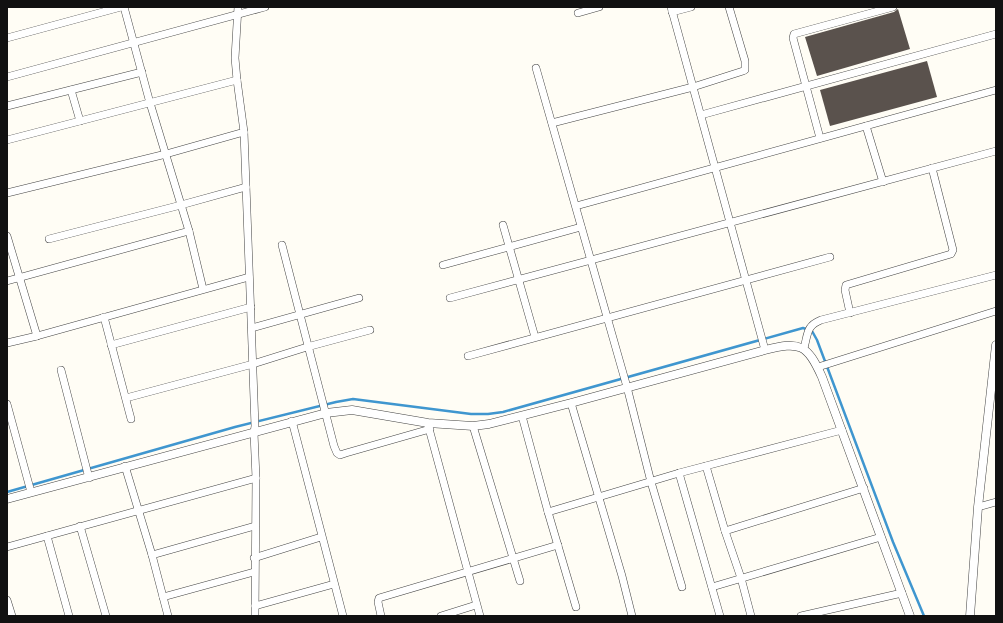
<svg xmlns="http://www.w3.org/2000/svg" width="1003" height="623" font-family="'Libre Baskerville',serif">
	<rect width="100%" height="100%" fill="#fffdf5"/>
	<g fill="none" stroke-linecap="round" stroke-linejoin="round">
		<polyline stroke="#3f96cf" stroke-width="2.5" points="7,492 235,427 336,402 353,399 471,414 488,414 503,412 803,328 812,331 817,340 893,542 924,616"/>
	</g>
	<g fill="#5a524d">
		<polygon points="898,9 910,49 817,76 805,37 894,12"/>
		<polygon points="927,61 937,97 830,126 820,90"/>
	</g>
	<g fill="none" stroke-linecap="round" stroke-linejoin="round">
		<defs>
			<g id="minor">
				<polyline points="124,7 150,103 189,231 203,289"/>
				<polyline points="238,7 235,58 237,80 244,132 255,426 254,433 256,478 255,616"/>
				<polyline points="671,7 765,350"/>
				<polyline points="672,12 691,7"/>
				<polyline points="578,13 599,7"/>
				<polyline points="7,38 121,7"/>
				<polyline points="536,68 627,387 651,482 682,587"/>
				<polyline points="7,77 265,7"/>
				<polyline points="71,90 80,121"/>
				<polyline points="7,106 142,72"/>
				<polyline points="701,115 996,34"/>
				<polyline points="552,123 693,87 743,71 745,70 745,61 729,7"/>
				<polyline points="866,126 883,182"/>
				<polyline points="820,138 793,38 794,34 893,7"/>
				<polyline points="7,140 237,80"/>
				<polyline points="7,193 166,154 244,132"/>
				<polyline points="576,206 996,90"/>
				<polyline points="503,225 535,337"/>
				<polyline points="7,236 37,336"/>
				<polyline points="49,239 181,205 246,187"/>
				<polyline points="282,245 334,446 337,453 340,455 346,453 430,429"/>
				<polyline points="443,265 581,227"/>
				<polyline points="7,281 189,231"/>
				<polyline points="450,298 996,151"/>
				<polyline points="850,313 845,290 846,285 951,254 953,250 952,246 932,168"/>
				<polyline points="104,317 131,419"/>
				<polyline points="252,328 359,298"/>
				<polyline points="7,343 37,336 249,277"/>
				<polyline points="111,345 251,307"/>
				<path d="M804,348C808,334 806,326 821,320L996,275"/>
				<polyline points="468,356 830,257"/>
				<polyline points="818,367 996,311"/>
				<polyline points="61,370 89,478"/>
				<polyline points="126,398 253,364 307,347 370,330"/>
				<polyline points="571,403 622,576 632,616"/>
				<polyline points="7,404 31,492"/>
				<polyline points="522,416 548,512 679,473 842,430"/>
				<polyline points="292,421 343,616"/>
				<polyline points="428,425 480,616"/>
				<polyline points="473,426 520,581"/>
				<polyline points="125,466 152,555 168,616"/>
				<polyline points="706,466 725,531"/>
				<polyline points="679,473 720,616"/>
				<polyline points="978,507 996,502"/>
				<polyline points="548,512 576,607"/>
				<polyline points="80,526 106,616"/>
				<polyline points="47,536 69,616"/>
				<polyline points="7,547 256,478"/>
				<polyline points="152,555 255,526"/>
				<polyline points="254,558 321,537"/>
				<polyline points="712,587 881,537"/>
				<polyline points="163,597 254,572"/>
				<polyline points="7,600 12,616"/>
				<polyline points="255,606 334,584"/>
				<polyline points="381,616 378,602 379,598 558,545"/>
				<polyline points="441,616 476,605"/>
				<polyline points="751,616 741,578 725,531 864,488"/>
				<polyline points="801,616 902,593"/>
			</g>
			<g id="tertiary">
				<path d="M7,499L326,413L352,410L428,423L473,426L489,424L571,403L765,350C800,341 807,344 822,377L910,616"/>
				<polyline points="970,616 978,507 996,345"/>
			</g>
		</defs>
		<use href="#minor" stroke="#444" stroke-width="8"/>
		<use href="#tertiary" stroke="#444" stroke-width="9"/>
		<use href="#minor" stroke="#fff" stroke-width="7"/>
		<use href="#tertiary" stroke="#fff" stroke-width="8"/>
	</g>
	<rect width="1003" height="623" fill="none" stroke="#111111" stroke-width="16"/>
</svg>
